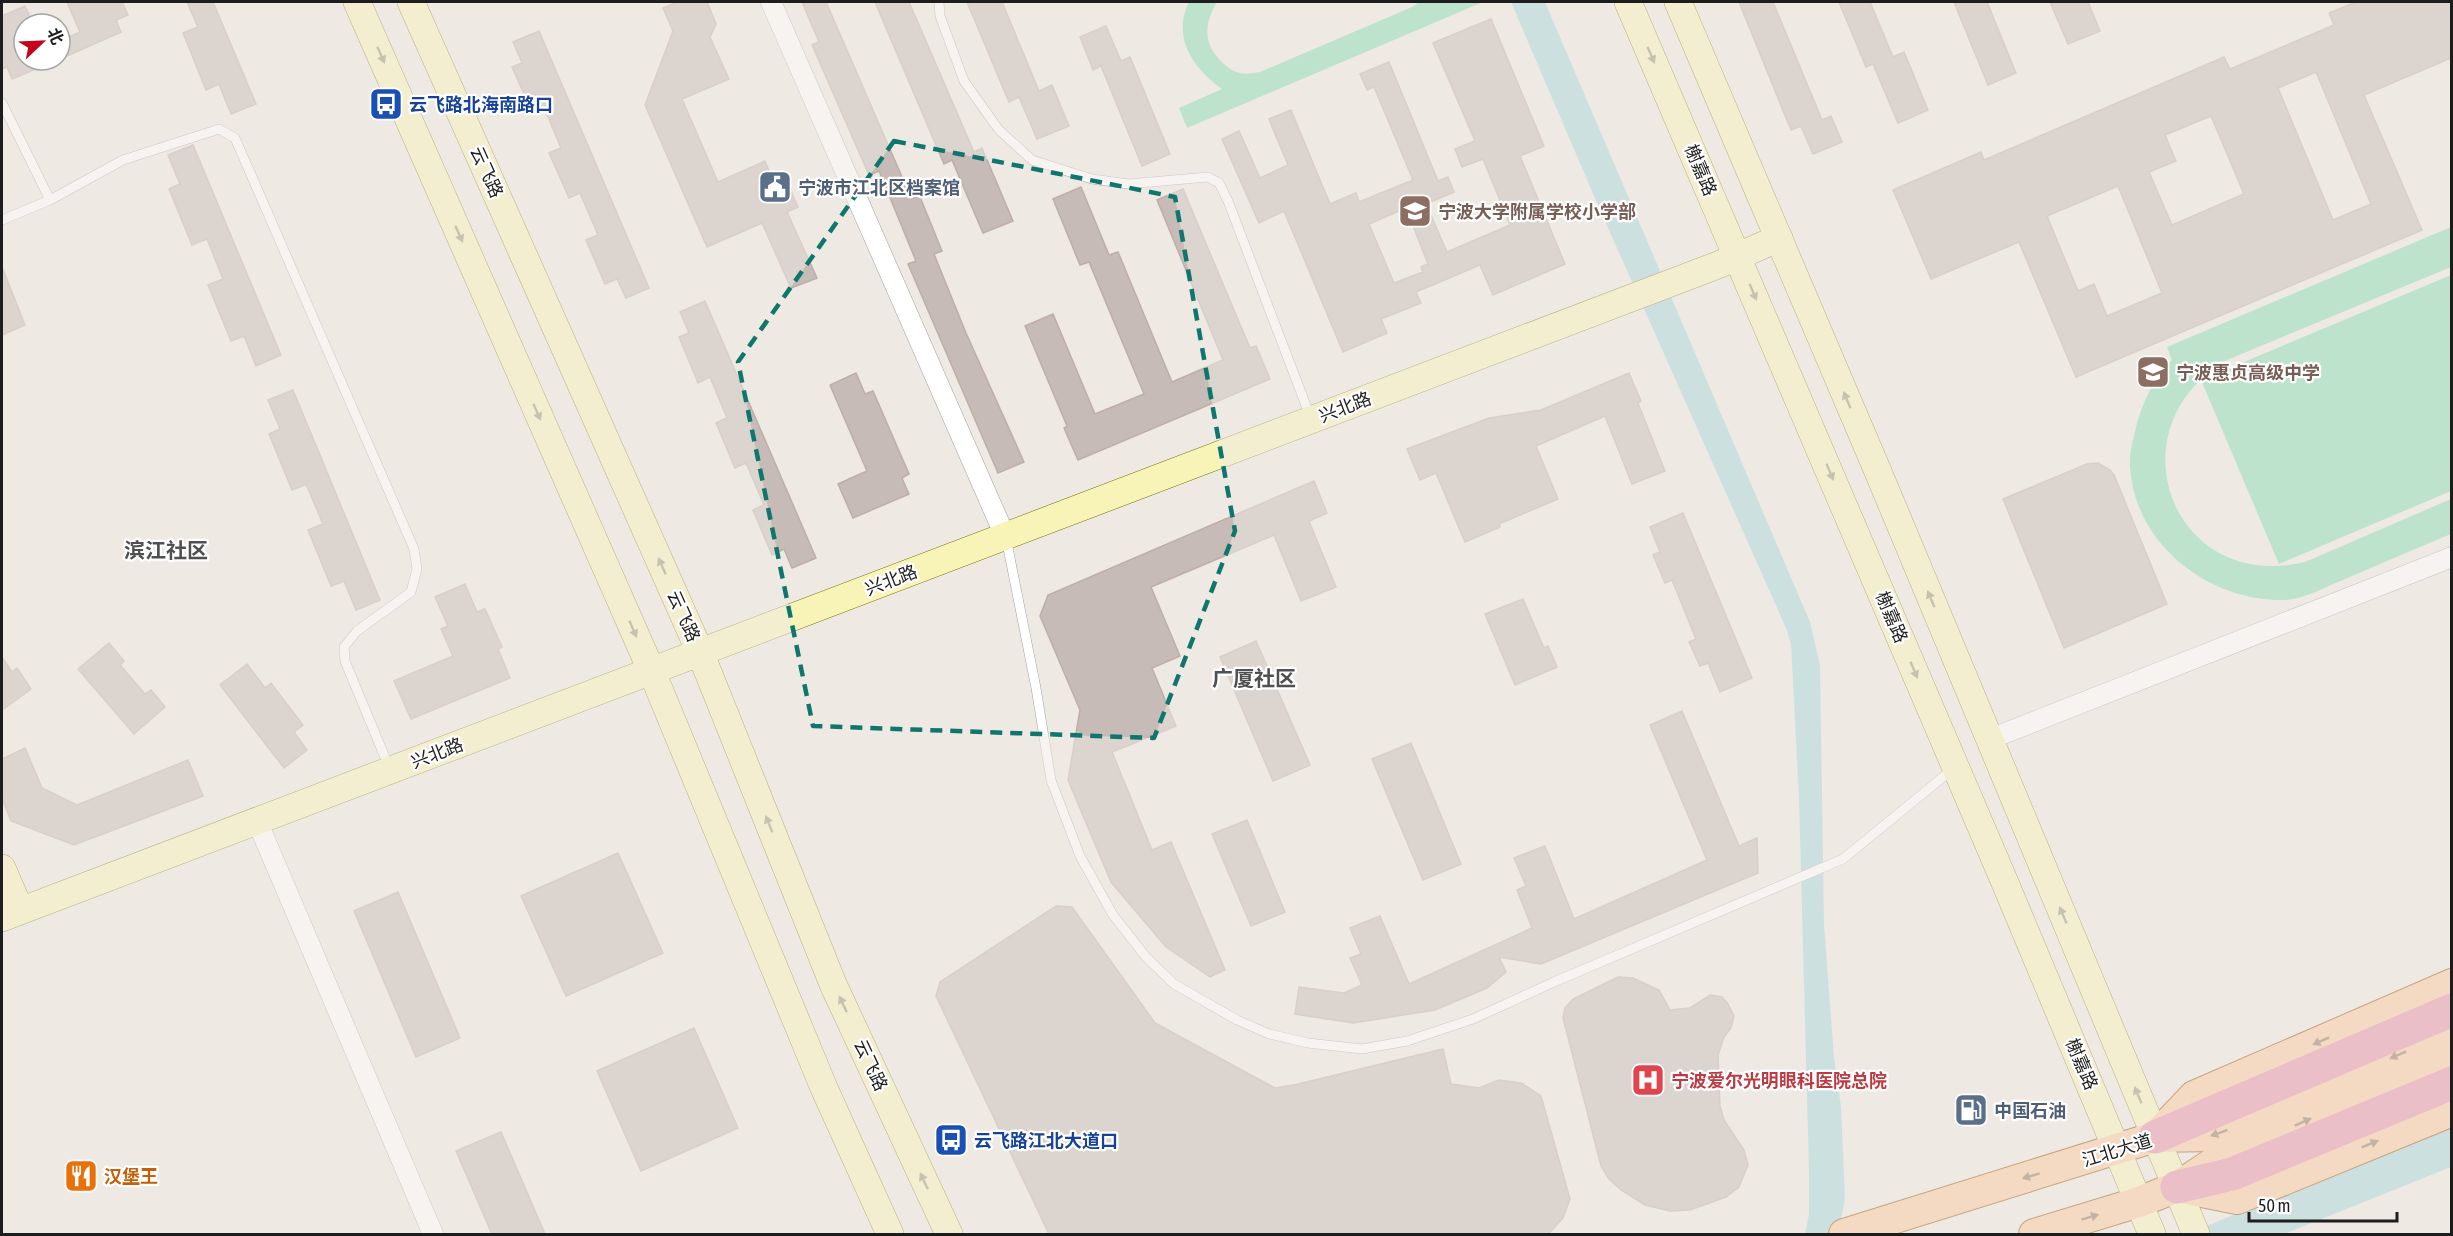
<svg xmlns="http://www.w3.org/2000/svg" width="2453" height="1236" font-family="'Asap Condensed','Noto Sans SC',sans-serif">
	<rect width="100%" height="100%" fill="#eee9e3"/>
	<g fill="#82dcaf">
		<path d="M1189,2H1217C1206,20 1202,40 1218,58C1223,63 1229,70 1237,72C1244,75 1253,73 1260,72L1412,7L1419,2H1483L1187,128L1179,108L1222,89C1194,69 1171,37 1189,2Z"/>
		<path d="M2451,227V267L2227,360C2111,427 2171,594 2305,562L2451,499V534C2415,549 2379,564 2343,580C2324,587 2304,600 2283,600C2209,601 2135,545 2130,467C2129,454 2133,440 2136,427C2143,401 2153,380 2172,360L2167,347Z"/>
		<polygon points="2451,275 2451,491 2279,564 2201,380"/>
	</g>
	<g fill="#a4d5db">
		<polygon points="1511,2 1545,2 1810,622 1820,665 1824,924 1834,1057 1841,1107 1845,1199 1838,1234 1805,1234 1809,1214 1809,1171 1799,797 1791,644 1786,628 1600,210"/>
		<polygon points="2451,1123 2451,1167 2284,1234 2188,1234"/>
	</g>
	<g fill="#c6bbb6" stroke="#bfaea6" stroke-width="1.5" fill-rule="evenodd">
		<polygon points="67,2 122,2 128,15 116,20 121,32 60,59 60,41 80,32"/>
		<polygon points="187,2 213,2 256,104 231,114 219,84 206,90 183,33 198,27"/>
		<polygon points="678,2 707,2 716,24 710,37 729,79 682,99 718,182 765,161 772,178 783,173 798,207 787,212 817,278 791,288 762,223 707,247 645,105 673,31 663,8"/>
		<polygon points="802,2 826,2 906,186 914,182 942,251 934,254 966,333 1024,462 998,473 908,264 916,261 879,171 869,175 812,45 819,42"/>
		<polygon points="875,2 909,2 974,152 982,148 1013,221 983,233 952,160 944,164"/>
		<polygon points="967,2 1002,2 1039,91 1052,85 1069,126 1037,139 1019,97 1009,102"/>
		<polygon points="1739,2 1773,2 1822,120 1831,116 1842,142 1813,154 1801,126 1791,130"/>
		<polygon points="1839,2 1870,2 1893,57 1904,52 1928,110 1898,123 1873,64 1866,67"/>
		<polygon points="1954,2 1987,2 2016,73 1988,85"/>
		<polygon points="2050,2 2088,2 2100,31 2068,44"/>
		<path d="M2356,2H2451V58L2364,95L2422,230L2076,377L2019,242L1931,279L1893,190L1981,152L1984,160L2224,57L2230,69L2334,25L2329,13ZM2316,72L2371,204L2333,220L2278,88ZM2211,116L2244,194L2172,225L2149,172L2176,161L2165,135ZM2118,186L2162,293L2107,316L2094,284L2078,291L2047,216Z"/>
		<polygon points="25,6 33,24 24,24 24,60 57,60 12,79 7,67 2,69 2,16"/>
		<path d="M1491,19L1544,146L1520,156L1565,264L1493,295L1480,265L1416,292L1421,303L1381,319L1387,333L1343,352L1284,211L1259,223L1222,139L1239,131L1260,178L1288,165L1269,119L1291,110L1330,204L1356,193L1359,202L1413,180L1374,87L1367,90L1360,74L1389,62L1438,181L1448,177L1454,192L1426,204L1447,252L1510,225L1483,159L1462,167L1455,149L1475,141L1433,43ZM1406,208L1428,264L1421,267L1423,272L1394,283L1369,224Z"/>
		<polygon points="1106,26 1121,61 1130,57 1170,154 1142,166 1101,66 1093,70 1080,37"/>
		<polygon points="539,31 649,288 626,298 617,279 605,284 586,240 598,235 580,193 569,198 549,153 561,148 544,107 532,112 512,67 522,63 513,42"/>
		<polygon points="193,145 281,355 256,366 244,336 231,341 208,285 223,279 207,239 192,245 169,189 180,184 168,155"/>
		<polygon points="1081,187 1109,255 1118,252 1172,382 1223,360 1157,200 1183,189 1250,348 1256,346 1270,379 1078,460 1064,428 1067,426 1025,326 1053,314 1095,414 1144,394 1089,262 1080,265 1053,199"/>
		<polygon points="2,267 25,325 2,335"/>
		<polygon points="705,301 816,558 792,568 784,549 772,555 753,510 764,505 746,463 735,468 716,423 727,418 710,377 698,383 679,337 689,333 680,312"/>
		<polygon points="856,373 865,394 873,391 909,474 902,478 909,494 853,518 838,484 867,471 830,385"/>
		<polygon points="1629,373 1641,401 1638,403 1665,471 1632,484 1605,416 1536,446 1558,499 1499,524 1500,527 1465,542 1436,473 1420,480 1407,449 1489,418 1541,410"/>
		<polygon points="293,390 380,600 356,610 344,581 331,586 308,530 323,524 306,484 292,490 269,434 280,429 268,400"/>
		<polygon points="2098,463 2110,470 2114,475 2167,604 2064,648 2003,499 2087,464"/>
		<polygon points="1314,481 1327,513 1309,521 1336,587 1301,601 1274,535 1151,587 1180,656 1152,668 1176,726 1112,752 1152,850 1171,842 1225,970 1210,977 1166,947 1111,882 1068,780 1080,710 1040,616 1048,595"/>
		<polygon points="1683,513 1752,678 1720,692 1708,663 1700,666 1689,642 1696,639 1672,580 1665,583 1653,555 1660,552 1650,527"/>
		<polygon points="465,584 477,612 485,609 502,647 498,649 510,678 411,719 394,681 453,656 441,629 448,626 435,597"/>
		<polygon points="1523,599 1544,648 1548,646 1557,667 1515,685 1485,614"/>
		<polygon points="1256,641 1310,765 1273,781 1220,657"/>
		<polygon points="109,643 124,661 120,665 145,694 151,690 165,707 134,734 78,669"/>
		<polygon points="2,657 12,672 17,668 31,689 2,710"/>
		<polygon points="247,664 265,688 271,683 303,725 294,732 307,750 284,768 220,685"/>
		<polygon points="1682,711 1739,846 1757,838 1758,873 1541,964 1499,957 1506,972 1487,988 1435,1010 1353,1023 1295,1014 1299,987 1344,993 1362,985 1350,958 1361,954 1350,928 1380,916 1409,984 1532,928 1517,890 1526,886 1514,858 1545,846 1574,919 1707,860 1650,725"/>
		<polygon points="1411,743 1461,864 1423,880 1372,759"/>
		<polygon points="25,748 42,788 77,805 188,760 203,796 74,845 11,821 2,798 2,759"/>
		<polygon points="1247,820 1285,912 1251,926 1212,834"/>
		<polygon points="618,853 663,953 566,996 521,896"/>
		<polygon points="398,892 460,1038 416,1057 354,911"/>
		<polygon points="1056,906 1072,907 1155,1023 1275,1088 1294,1085 1443,1049 1451,1084 1479,1088 1499,1080 1521,1083 1541,1096 1570,1199 1563,1218 1548,1234 1049,1234 936,996 940,982"/>
		<polygon points="1618,977 1633,978 1659,990 1670,1010 1690,1008 1710,995 1722,997 1728,1004 1734,1016 1731,1028 1724,1037 1718,1055 1720,1106 1724,1120 1744,1150 1748,1165 1739,1187 1726,1197 1690,1210 1670,1211 1645,1205 1621,1190 1609,1179 1601,1166 1563,1018 1565,1008 1573,999"/>
		<polygon points="694,1028 738,1128 641,1171 597,1071"/>
		<polygon points="501,1132 545,1234 492,1234 456,1151"/>
	</g>
	<g fill="none" stroke-linecap="round" stroke-linejoin="round">
		<defs>
			<g id="lane">
				<polyline points="939,2 940,16 964,81 999,130 1032,160 1092,179 1128,184 1208,177 1219,183 1228,201 1310,416"/>
				<polyline points="2,103 50,200"/>
				<polyline points="2,220 50,200 123,160 219,129 235,138 414,549 417,569 411,592 357,631 344,647 345,661 389,767"/>
				<polyline points="1006,538 1036,688 1051,780 1080,856 1113,915 1146,957 1174,984 1237,1020 1269,1034 1308,1043 1362,1049 1407,1041 1473,1019 1554,982 1843,859 1954,768"/>
			</g>
			<g id="street">
				<polyline points="771,2 1005,536"/>
				<polyline points="1990,739 2452,557"/>
				<polyline points="257,821 433,1234"/>
			</g>
			<g id="secondary">
				<polyline points="357,2 652,672 824,1088 890,1234"/>
				<polyline points="411,2 700,652 833,984 949,1234"/>
				<polyline points="1628,2 2003,878 2152,1234"/>
				<polyline points="1678,2 1879,474 2196,1234"/>
				<polyline points="2,868 20,910"/>
				<polyline points="2,918 1718,265 1779,238"/>
			</g>
			<g id="primary">
				<polyline points="2156,1136 2194,1096 2452,984"/>
				<polyline points="2177,1187 2237,1199 2452,1111"/>
				<polyline points="1844,1234 2155,1137 2213,1136 2452,1032"/>
				<polyline points="2034,1234 2139,1202 2177,1187 2219,1159 2452,1057"/>
			</g>
			<g id="highway">
				<polyline points="2155,1137 2452,1010"/>
				<polyline points="2177,1187 2232,1174 2452,1083"/>
			</g>
		</defs>
		<use href="#lane" stroke="#a1a1a1" stroke-width="10"/>
		<use href="#street" stroke="#a1a1a1" stroke-width="21"/>
		<use href="#secondary" stroke="#717107" stroke-width="28"/>
		<use href="#primary" stroke="#935303" stroke-width="32"/>
		<use href="#highway" stroke="#d52776" stroke-width="34"/>
		<use href="#lane" stroke="#fff" stroke-width="9"/>
		<use href="#street" stroke="#fff" stroke-width="20"/>
		<use href="#secondary" stroke="#f8f4b7" stroke-width="27"/>
		<use href="#primary" stroke="#fac79c" stroke-width="30"/>
		<use href="#highway" stroke="#e48ca6" stroke-width="33"/>
	</g>
	<defs><path id="oneway-solid" d="M-6-.8H1V-3.2L6.5 0L1 3.2V.8H-6Z" transform="scale(1.5)"/></defs>
	<g fill="#959372">
		<use href="#oneway-solid" transform="translate(381 55) rotate(66)"/>
		<use href="#oneway-solid" transform="translate(1651 55) rotate(67)"/>
		<use href="#oneway-solid" transform="translate(459 234) rotate(66)"/>
		<use href="#oneway-solid" transform="translate(1753 292) rotate(67)"/>
		<use href="#oneway-solid" transform="translate(1847 400) rotate(-113)"/>
		<use href="#oneway-solid" transform="translate(537 412) rotate(66)"/>
		<use href="#oneway-solid" transform="translate(1830 472) rotate(67)"/>
		<use href="#oneway-solid" transform="translate(662 566) rotate(-114)"/>
		<use href="#oneway-solid" transform="translate(1931 599) rotate(-113)"/>
		<use href="#oneway-solid" transform="translate(633 629) rotate(66)"/>
		<use href="#oneway-solid" transform="translate(1914 670) rotate(67)"/>
		<use href="#oneway-solid" transform="translate(769 824) rotate(-112)"/>
		<use href="#oneway-solid" transform="translate(2063 915) rotate(-113)"/>
		<use href="#oneway-solid" transform="translate(843 1004) rotate(-115)"/>
		<use href="#oneway-solid" transform="translate(2138 1095) rotate(-113)"/>
		<use href="#oneway-solid" transform="translate(924 1181) rotate(-115)"/>
	</g>
	<g fill="#8c725c">
		<use href="#oneway-solid" transform="translate(2321 1041) rotate(156)"/>
		<use href="#oneway-solid" transform="translate(2398 1055) rotate(156)"/>
		<use href="#oneway-solid" transform="translate(2303 1122) rotate(-24)"/>
		<use href="#oneway-solid" transform="translate(2219 1133) rotate(160)"/>
		<use href="#oneway-solid" transform="translate(2370 1144) rotate(-22)"/>
		<use href="#oneway-solid" transform="translate(2031 1176) rotate(163)"/>
		<use href="#oneway-solid" transform="translate(2090 1217) rotate(-17)"/>
	</g>
	<path d="M0 0H2453V1236H0ZM894,141L1175,197L1235,531L1154,738L813,726L738,362Z" fill="#eee9e3" fill-opacity=".55" fill-rule="evenodd"/>
	<path fill="none" stroke="#0f766e" stroke-width="4.5" stroke-dasharray="12 8" stroke-linejoin="round" d="M894,141L1175,197L1235,531L1154,738L813,726L738,362Z"/>
	<defs>
		<symbol id="bus-square" viewBox="-11 -11 22 22"><rect x="-9" y="-9" width="18" height="18" rx="4" fill="#1a4fb4" stroke="#fff"/><path d="M-5-6H5V4H4V6H2V4H-2V6H-4V4H-5ZM-3.5-4V0h7V-4ZM-3.5 1.2v1.5H-2V1.2ZM2 1.2v1.5H3.5V1.2Z" fill="#fff"/></symbol>
		<symbol id="civic-square" viewBox="-11 -11 22 22"><rect x="-9" y="-9" width="18" height="18" rx="4" fill="#5c6f8a" stroke="#fff"/><path d="M-.6-6.5H3V-4.5H.6V-3L4-1V1h2V6H-6V1h2V-1L-.6-3ZM-1.2 2.5V6h2.4V2.5Z" fill="#fff"/></symbol>
		<symbol id="school-square" viewBox="-11 -11 22 22"><rect x="-9" y="-9" width="18" height="18" rx="4" fill="#8d6e63" stroke="#fff"/><path d="M0-5L7-2L0 1L-7-2ZM-4 1L0 2.5L4 1V4Q0 6-4 4Z" fill="#fff"/></symbol>
		<symbol id="hospital-square" viewBox="-11 -11 22 22"><rect x="-9" y="-9" width="18" height="18" rx="4" fill="#e0444e" stroke="#fff"/><path d="M-5-5h3v3.5h4V-5h3V5h-3V1.5h-4V5h-3Z" fill="#fff"/></symbol>
		<symbol id="fuel-square" viewBox="-11 -11 22 22"><rect x="-9" y="-9" width="18" height="18" rx="4" fill="#5c6f8a" stroke="#fff"/><path d="M-5.5-6h7V0h2V4h1.3V-2.5L3-4.5l.8-.8L6-3V5H2.5V1h-1V6h-7ZM-4.2-4.7v3.2H.2V-4.7Z" fill="#fff"/></symbol>
		<symbol id="restaurant-square" viewBox="-11 -11 22 22"><rect x="-9" y="-9" width="18" height="18" rx="4" fill="#e8710a" stroke="#fff"/><path d="M-5-6h1v4h1v-4h1v4h1v-4h1v5L-1.5 .5V6h-2V.5L-5-1ZM5-6V6H3V1.5H1.5Q1.5-4 5-6Z" fill="#fff"/></symbol>
	</defs>
	<g fill-rule="evenodd">
		<use href="#bus-square" x="367" y="85" width="38" height="38"/>
		<use href="#civic-square" x="756" y="168" width="38" height="38"/>
		<use href="#school-square" x="1396" y="192" width="38" height="38"/>
		<use href="#school-square" x="2134" y="353" width="38" height="38"/>
		<use href="#hospital-square" x="1629" y="1061" width="38" height="38"/>
		<use href="#fuel-square" x="1952" y="1091" width="38" height="38"/>
		<use href="#bus-square" x="932" y="1121" width="38" height="38"/>
		<use href="#restaurant-square" x="62" y="1157" width="38" height="38"/>
	</g>
	<g text-anchor="middle" dominant-baseline="central" stroke-width="4.5" stroke-linejoin="round" paint-order="stroke">
		<g font-size="18" font-weight="bold" fill="#164399" stroke="#fff" text-anchor="start">
			<text x="409" y="104">云飞路北海南路口</text>
			<text x="974" y="1140">云飞路江北大道口</text>
		</g>
		<g font-size="18" fill="#1d1d1d" stroke="#fff">
			<text transform="translate(1701 170) rotate(67)">榭嘉路</text>
			<text transform="translate(487 172) rotate(66)">云飞路</text>
			<text transform="translate(1345 407) rotate(-21)">兴北路</text>
			<text transform="translate(891 580) rotate(-21)">兴北路</text>
			<text transform="translate(684 616) rotate(66)">云飞路</text>
			<text transform="translate(1892 617) rotate(67)">榭嘉路</text>
			<text transform="translate(437 753) rotate(-21)">兴北路</text>
			<text transform="translate(2082 1064) rotate(67)">榭嘉路</text>
			<text transform="translate(871 1065) rotate(65)">云飞路</text>
			<text transform="translate(2117 1150) rotate(-17)">江北大道</text>
		</g>
		<g font-size="18" font-weight="bold" fill="#4e5e75" stroke="#fff" text-anchor="start">
			<text x="798" y="187">宁波市江北区档案馆</text>
			<text x="1994" y="1110">中国石油</text>
		</g>
		<g font-size="18" font-weight="bold" fill="#785e54" stroke="#fff" text-anchor="start">
			<text x="1438" y="211">宁波大学附属学校小学部</text>
			<text x="2176" y="372">宁波惠贞高级中学</text>
		</g>
		<g font-size="18" font-weight="bold" fill="#be3a42" stroke="#fff" text-anchor="start">
			<text x="1671" y="1080">宁波爱尔光明眼科医院总院</text>
		</g>
		<g font-size="18" font-weight="bold" fill="#c56008" stroke="#fff" text-anchor="start">
			<text x="104" y="1176">汉堡王</text>
		</g>
		<g font-size="21" font-weight="bold" fill="#505050" stroke="#fff">
			<text x="166" y="550">滨江社区</text>
			<text x="1254" y="678">广厦社区</text>
		</g>
	</g>
	<rect width="2453" height="1236" fill="none" stroke="#1d1d1d" stroke-width="6"/>
	<g transform="translate(42 42) rotate(67)"><circle r="28" fill="#ffffff" stroke="#a5a5a5" stroke-width="1.5"/>
	<path d="M0-4.5L10 22L0 15L-10 22Z" fill="#c60419"/>
	<text y="-9" font-size="16" font-weight="bold" text-anchor="middle" fill="#1d1d1d">北</text>
	</g>
	<path d="M2249 1212v9h148v-9" fill="none" stroke="#1d1d1d" stroke-width="3"/>
	<text x="2258" y="1212" font-size="18" fill="#1d1d1d" stroke="#ffffff" stroke-width="4.5" paint-order="stroke">50 m</text>
</svg>
